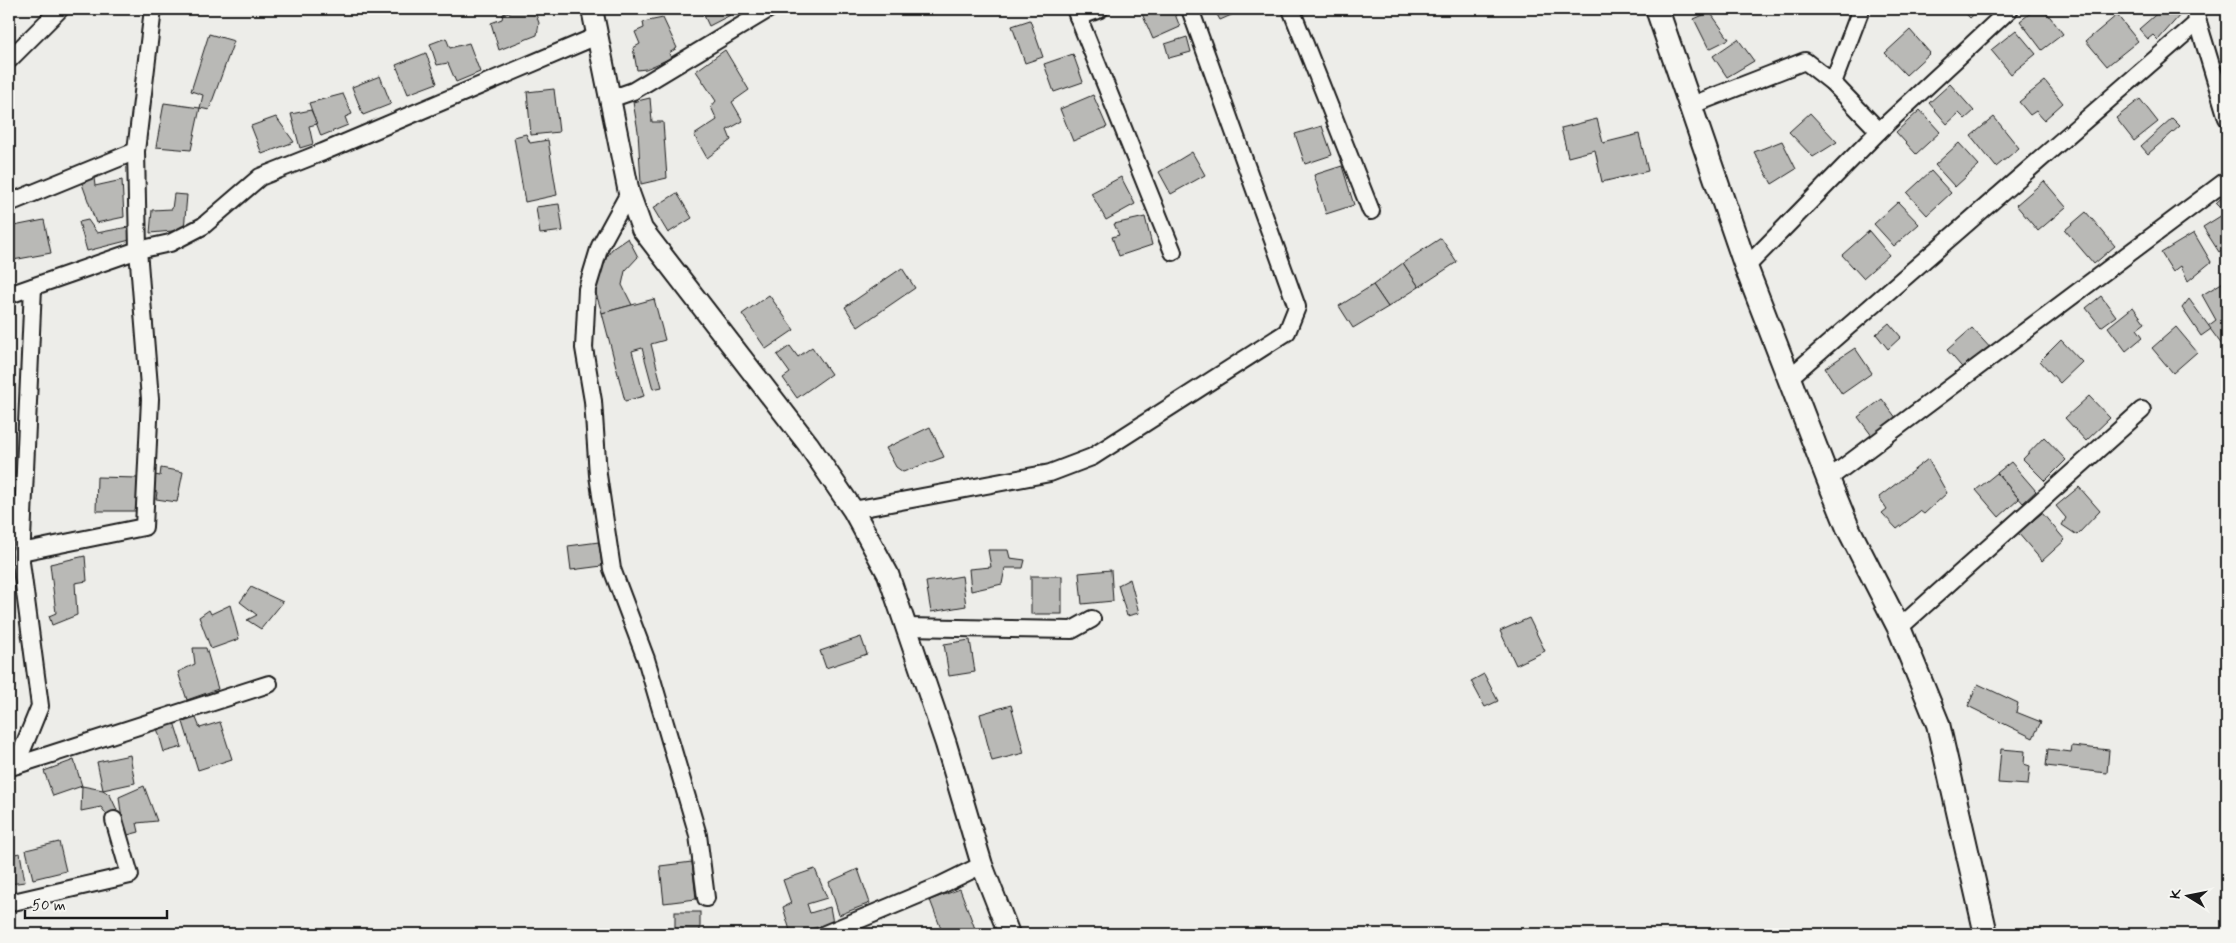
<svg xmlns="http://www.w3.org/2000/svg" width="2236" height="943" font-family="Mynerve,sans-serif">
	<rect width="100%" height="100%" fill="#edede9"/>
	<filter id="ink" filterUnits="userSpaceOnUse"><feTurbulence type="fractalNoise" baseFrequency=".02" numOctaves="2"/><feDisplacementMap in="SourceGraphic" scale="10" xChannelSelector="R" yChannelSelector="G"/><feConvolveMatrix kernelMatrix="1 2 1 2 8 2 1 2 1" color-interpolation-filters="sRGB"/></filter>
	<g filter="url(#ink)">
		<g fill="#b9b9b6" stroke="#1c1c1c">
			<polygon points="518,9 534,9 539,23 537,35 499,50 491,23 502,19 503,14"/>
			<polygon points="701,9 742,9 709,26"/>
			<polygon points="1140,9 1173,9 1180,27 1153,39"/>
			<polygon points="1214,9 1245,9 1220,20"/>
			<polygon points="1961,9 1980,9 1970,18"/>
			<polygon points="2036,9 2044,9 2063,34 2042,50 2020,21"/>
			<polygon points="2162,9 2172,9 2180,15 2158,40 2153,35 2148,39 2139,29"/>
			<polygon points="1710,12 1729,39 1709,49 1694,19"/>
			<polygon points="2117,15 2138,41 2107,66 2086,41"/>
			<polygon points="663,18 677,48 669,53 671,58 646,69 637,70 633,48 640,44 635,32 644,28 643,22"/>
			<polygon points="1030,20 1043,57 1025,63 1012,26"/>
			<polygon points="1910,30 1930,53 1906,75 1885,53"/>
			<polygon points="2016,30 2036,54 2011,74 1991,50"/>
			<polygon points="209,34 234,41 209,110 200,108 203,95 191,91"/>
			<polygon points="1187,37 1191,52 1169,58 1165,44"/>
			<polygon points="446,38 450,48 469,43 480,72 456,82 448,63 437,65 430,44"/>
			<polygon points="1738,39 1754,61 1727,77 1713,56"/>
			<polygon points="725,50 749,90 732,102 743,121 727,130 731,140 707,158 694,135 717,120 711,107 716,101 696,71"/>
			<polygon points="426,53 437,83 408,94 396,65"/>
			<polygon points="1073,54 1083,82 1054,92 1044,64"/>
			<polygon points="380,76 391,104 363,115 352,87"/>
			<polygon points="2045,81 2063,103 2044,120 2036,111 2030,115 2019,102"/>
			<polygon points="1950,84 1974,111 1965,119 1959,113 1947,124 1929,103"/>
			<polygon points="554,89 559,132 531,135 527,92"/>
			<polygon points="343,94 352,114 345,117 348,125 321,136 309,103"/>
			<polygon points="1093,95 1107,127 1073,141 1060,109"/>
			<polygon points="650,98 652,122 663,122 667,178 641,184 638,131 633,102"/>
			<polygon points="2140,99 2158,122 2134,141 2116,118"/>
			<polygon points="164,103 200,108 191,150 156,147"/>
			<polygon points="311,110 317,124 309,126 313,144 300,148 291,114"/>
			<polygon points="1920,110 1940,132 1916,154 1896,132"/>
			<polygon points="1810,113 1837,142 1813,157 1789,132"/>
			<polygon points="276,117 294,142 262,154 251,126"/>
			<polygon points="1994,117 2019,148 1996,167 1971,136"/>
			<polygon points="2172,118 2180,126 2148,154 2141,146"/>
			<polygon points="1597,119 1603,143 1639,134 1648,171 1602,182 1595,150 1568,157 1561,128"/>
			<polygon points="1322,126 1332,155 1305,164 1295,134"/>
			<polygon points="526,134 530,143 548,140 557,195 525,202 514,137"/>
			<polygon points="1782,141 1796,169 1772,184 1754,152"/>
			<polygon points="1959,143 1979,165 1955,187 1935,165"/>
			<polygon points="1192,152 1205,175 1171,194 1159,172"/>
			<polygon points="1342,166 1354,205 1326,214 1314,175"/>
			<polygon points="1931,171 1951,193 1927,215 1907,193"/>
			<polygon points="1121,177 1135,204 1106,220 1091,193"/>
			<polygon points="94,178 95,186 122,180 124,217 96,223 81,181"/>
			<polygon points="2044,181 2066,207 2038,231 2016,205"/>
			<polygon points="677,193 692,218 668,233 653,208"/>
			<polygon points="2227,193 2227,208 2223,210 2216,203"/>
			<polygon points="174,194 187,195 184,230 150,233 152,210 172,209"/>
			<polygon points="1898,202 1919,224 1894,246 1874,224"/>
			<polygon points="559,204 563,231 540,234 536,207"/>
			<polygon points="2086,212 2115,246 2094,264 2065,230"/>
			<polygon points="2227,212 2227,246 2219,252 2203,227"/>
			<polygon points="1145,217 1152,245 1119,256 1112,237 1119,235 1114,224"/>
			<polygon points="44,220 51,253 13,260 9,227"/>
			<polygon points="88,220 97,233 128,227 130,240 87,251 79,222"/>
			<polygon points="1869,231 1889,255 1863,278 1842,255"/>
			<polygon points="2194,233 2211,262 2188,281 2181,266 2173,272 2161,253"/>
			<polygon points="628,238 638,257 625,271 622,285 632,305 602,313 594,287 599,269 612,249"/>
			<polygon points="1441,238 1457,262 1419,287 1403,263"/>
			<polygon points="1403,263 1419,287 1388,307 1373,285"/>
			<polygon points="902,268 915,288 858,327 845,307"/>
			<polygon points="2225,281 2227,284 2227,347 2225,349 2208,326 2216,320 2202,295"/>
			<polygon points="1373,285 1388,307 1353,328 1339,306"/>
			<polygon points="769,295 794,330 766,349 742,314"/>
			<polygon points="2101,296 2116,316 2101,327 2086,308"/>
			<polygon points="654,299 665,340 651,344 662,387 653,389 642,348 632,351 644,396 625,401 602,313"/>
			<polygon points="2189,299 2211,329 2201,336 2182,308"/>
			<polygon points="2133,307 2145,323 2137,329 2143,337 2126,351 2108,327"/>
			<polygon points="1889,323 1901,337 1888,349 1876,334"/>
			<polygon points="2176,327 2197,352 2173,373 2152,348"/>
			<polygon points="1972,328 1993,351 1967,373 1947,350"/>
			<polygon points="2061,340 2082,362 2060,383 2040,361"/>
			<polygon points="790,346 798,357 812,347 831,374 797,398 783,378 790,373 777,355"/>
			<polygon points="1855,348 1872,373 1842,394 1825,368"/>
			<polygon points="2089,396 2110,418 2086,441 2065,418"/>
			<polygon points="1882,399 1905,430 1881,448 1858,417"/>
			<polygon points="930,427 944,457 903,472 896,467 886,448"/>
			<polygon points="2044,437 2066,460 2045,481 2023,459"/>
			<polygon points="1928,459 1947,493 1924,514 1920,511 1897,529 1882,513 1887,509 1879,497"/>
			<polygon points="2011,462 2036,491 2023,503 1997,473"/>
			<polygon points="161,468 183,472 177,502 156,499 157,492 153,491 155,475 160,476"/>
			<polygon points="1997,473 2019,499 1999,517 1976,490"/>
			<polygon points="97,477 138,478 137,511 96,511"/>
			<polygon points="2079,487 2100,511 2077,535 2062,525 2066,518 2056,506"/>
			<polygon points="2042,513 2065,540 2042,561 2018,533"/>
			<polygon points="599,542 602,566 571,570 568,546"/>
			<polygon points="988,550 1008,550 1010,558 1025,560 1023,568 1005,568 1002,584 971,591 969,569 991,567"/>
			<polygon points="85,556 87,581 75,583 77,615 52,625 49,616 56,613 50,564"/>
			<polygon points="1111,570 1113,601 1082,604 1079,573"/>
			<polygon points="962,576 966,606 931,612 926,582"/>
			<rect x="1031" y="576" width="31" height="38"/>
			<polygon points="1130,579 1139,613 1127,616 1118,585"/>
			<polygon points="251,587 283,602 261,629 247,620 257,615 240,602"/>
			<polygon points="230,605 239,639 211,649 199,617 209,610 211,614"/>
			<polygon points="1529,618 1545,651 1516,665 1500,631"/>
			<polygon points="861,637 867,654 826,668 820,651"/>
			<polygon points="970,640 975,672 949,676 944,644"/>
			<polygon points="193,648 206,648 218,689 187,700 178,672 195,664"/>
			<polygon points="1484,674 1498,701 1485,707 1471,681"/>
			<polygon points="1978,684 2018,703 2016,712 2041,722 2033,738 1968,706"/>
			<polygon points="1011,705 1024,753 992,761 980,714"/>
			<polygon points="196,718 200,728 220,722 232,759 198,770 183,722"/>
			<polygon points="174,722 182,747 164,752 157,728"/>
			<polygon points="2072,746 2109,750 2107,773 2046,766 2048,749 2071,752"/>
			<polygon points="2001,749 2025,751 2024,764 2030,766 2028,785 1998,783"/>
			<polygon points="130,755 135,783 103,790 97,762"/>
			<polygon points="74,760 82,786 53,796 44,771"/>
			<polygon points="82,786 103,790 110,795 117,810 107,815 101,807 81,811"/>
			<polygon points="144,786 157,821 137,823 139,832 124,836 119,797"/>
			<polygon points="9,805 16,831 9,833"/>
			<polygon points="59,842 66,871 33,879 26,850"/>
			<polygon points="20,853 25,882 9,884 9,855"/>
			<polygon points="692,862 696,899 664,903 660,866"/>
			<polygon points="815,869 827,898 807,904 810,913 830,907 833,923 791,934 783,907 791,903 783,880"/>
			<polygon points="858,869 870,903 839,915 829,882"/>
			<polygon points="960,889 977,934 943,934 930,900"/>
			<rect x="675" y="912" width="25" height="22"/>
			<polygon points="930,928 932,934 917,934"/>
		</g>
		<g fill="none" stroke-linecap="round" stroke-linejoin="round">
			<defs>
				<g id="minor">
					<polyline points="1075,9 1173,252"/>
					<polyline points="1291,9 1371,211"/>
					<polyline points="1861,9 1833,83 1879,131"/>
					<polyline points="2194,9 2227,118"/>
					<polyline points="1078,17 1100,9"/>
					<polyline points="9,60 60,9"/>
					<polyline points="610,99 633,91 769,9"/>
					<polyline points="1692,105 1805,61 1833,83"/>
					<polyline points="629,193 600,246 587,289 584,348 593,401 598,475 612,569 646,659 698,835 706,898"/>
					<polyline points="9,203 136,151"/>
					<polyline points="1746,267 1879,131 2010,9"/>
					<polyline points="9,295 138,250 170,243 203,226 260,177 323,152 597,36"/>
					<polyline points="1789,378 2198,22"/>
					<polyline points="1828,479 2227,180"/>
					<polyline points="853,510 1050,473 1092,457 1287,332 1297,307 1190,9"/>
					<polyline points="21,552 144,527 150,399 138,250 136,151 153,9"/>
					<polyline points="906,627 1072,630 1092,619"/>
					<polyline points="1899,628 2142,410"/>
					<polyline points="16,765 40,706 21,562 33,287"/>
					<polyline points="11,767 269,684"/>
					<polyline points="9,903 130,875 114,820"/>
					<polyline points="825,934 937,887 982,865"/>
				</g>
				<polyline id="tertiary" points="592,9 629,193 642,229 808,444 853,510 888,574 946,744 982,865 1009,934"/>
				<polyline id="secondary" points="1657,9 1746,267 1828,479 1848,528 1899,628 1938,724 1986,934"/>
			</defs>
			<use href="#minor" stroke="#1c1c1c" stroke-width="20"/>
			<use href="#tertiary" stroke="#1c1c1c" stroke-width="24"/>
			<use href="#secondary" stroke="#1c1c1c" stroke-width="26"/>
			<use href="#minor" stroke="#f6f6f2" stroke-width="16"/>
			<use href="#tertiary" stroke="#f6f6f2" stroke-width="20"/>
			<use href="#secondary" stroke="#f6f6f2" stroke-width="22"/>
		</g>
	</g>
	<rect width="2236" height="943" fill="none" stroke="#f6f6f2" stroke-width="30"/>
	<rect x="15" y="15" width="2206" height="913" fill="none" stroke="#1c1c1c" stroke-width="2" filter="url(#ink)"/>
	<g transform="translate(2188 896) rotate(280)" stroke="#f6f6f2" stroke-width="4" paint-order="stroke">
	<path d="M0-4L9 19L0 12L-9 19Z" fill="#1c1c1c"/>
	<text y="-8" font-size="14" font-weight="bold" text-anchor="middle" fill="#1c1c1c">K</text>
	</g>
	<path d="M25 910v8h142v-8" fill="none" stroke="#1c1c1c" stroke-width="2.5"/>
	<text x="32" y="910" font-size="15" fill="#1c1c1c" stroke="#f6f6f2" stroke-width="4" paint-order="stroke">50 m</text>
</svg>
